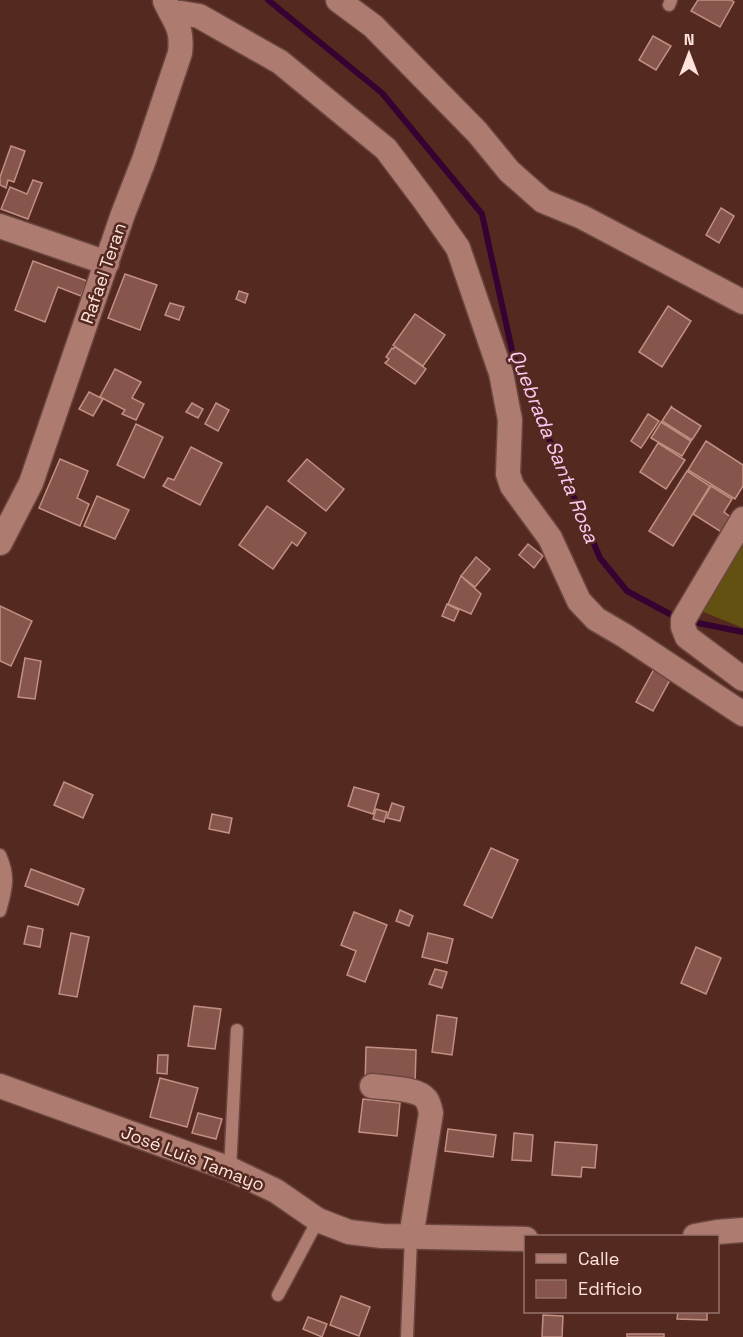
<svg xmlns="http://www.w3.org/2000/svg" width="743" height="1337" font-family="'Space Grotesk',sans-serif">
	<rect width="100%" height="100%" fill="#532920"/>
	<polygon fill="#635112" points="743,539 743,628 701,611"/>
	<g fill="none" stroke-linecap="round" stroke-linejoin="round">
		<g stroke="#360231" stroke-width="6">
			<polyline points="268,0 382,93 482,214 513,355 600,558 627,591 679,619"/>
			<polyline points="688,621 743,632"/>
		</g>
	</g>
	<g fill="#86564c" stroke="#c28f83" stroke-width="1.5">
		<polygon points="698,0 731,0 734,2 720,27 691,11"/>
		<polygon points="653,36 671,46 656,70 639,60"/>
		<polygon points="11,146 25,151 14,182 8,180 6,188 0,185 0,177"/>
		<polygon points="33,180 42,183 28,219 1,209 10,187 27,194"/>
		<polygon points="721,208 734,216 719,243 706,235"/>
		<polygon points="33,261 87,281 81,296 58,287 45,322 15,310"/>
		<polygon points="125,274 157,285 140,330 108,318"/>
		<polygon points="239,291 248,294 245,303 236,299"/>
		<polygon points="170,303 184,307 179,320 165,315"/>
		<polygon points="668,306 691,321 662,367 639,352"/>
		<polygon points="415,314 445,335 423,366 393,345"/>
		<polygon points="395,347 426,369 415,384 385,363 389,359 386,357 392,348 393,349"/>
		<polygon points="115,369 141,382 132,398 144,404 136,420 122,414 125,410 100,397"/>
		<polygon points="89,392 103,399 93,416 79,409"/>
		<polygon points="192,403 203,409 198,418 186,412"/>
		<polygon points="216,403 229,410 218,431 205,424"/>
		<polygon points="672,406 671,407 701,426 692,440 662,421"/>
		<polygon points="648,414 659,421 641,448 631,441"/>
		<polygon points="661,422 691,441 682,456 651,438"/>
		<polygon points="136,424 163,437 144,478 117,465"/>
		<polygon points="706,441 743,465 743,486 735,499 688,470"/>
		<polygon points="658,443 685,460 666,489 640,472"/>
		<polygon points="191,447 222,463 200,505 163,486 168,478 174,480"/>
		<polygon points="60,459 88,471 77,498 89,504 80,526 39,508"/>
		<polygon points="307,459 344,489 326,511 288,481"/>
		<polygon points="687,471 710,486 673,546 649,531"/>
		<polygon points="711,486 732,499 724,512 732,518 723,533 693,514"/>
		<polygon points="97,496 129,510 115,539 84,526"/>
		<polygon points="267,506 306,533 297,546 292,542 273,569 239,545"/>
		<polygon points="528,544 543,556 534,568 519,555"/>
		<polygon points="476,557 490,569 475,587 461,576"/>
		<polygon points="461,576 481,594 471,614 448,604"/>
		<polygon points="447,604 459,610 454,621 442,616"/>
		<polygon points="0,606 32,621 11,666 0,661"/>
		<polygon points="25,658 41,661 35,699 18,697"/>
		<polygon points="654,669 671,678 653,711 636,702"/>
		<polygon points="64,782 93,795 83,818 54,805"/>
		<polygon points="354,787 379,794 373,814 348,806"/>
		<polygon points="392,803 404,807 400,821 387,818"/>
		<polygon points="376,809 387,812 384,822 373,819"/>
		<polygon points="212,814 232,818 229,833 209,829"/>
		<polygon points="491,848 518,860 492,918 464,905"/>
		<polygon points="31,869 84,889 78,905 25,886"/>
		<polygon points="400,910 413,916 409,926 396,921"/>
		<polygon points="354,912 387,925 365,982 347,975 356,951 341,945"/>
		<polygon points="28,926 43,929 40,947 24,944"/>
		<polygon points="71,933 89,937 77,997 59,994"/>
		<polygon points="428,933 453,939 447,963 422,957"/>
		<polygon points="696,947 721,958 706,994 681,983"/>
		<polygon points="435,969 447,972 442,988 429,984"/>
		<polygon points="194,1006 221,1009 215,1049 188,1046"/>
		<polygon points="437,1015 457,1018 452,1055 432,1052"/>
		<polygon points="366,1047 416,1050 415,1087 365,1085"/>
		<polygon points="158,1055 168,1055 167,1074 157,1073"/>
		<polygon points="160,1078 198,1088 187,1127 150,1117"/>
		<polygon points="363,1099 400,1103 397,1136 359,1132"/>
		<polygon points="198,1113 222,1119 216,1139 192,1133"/>
		<polygon points="448,1129 496,1135 493,1157 445,1151"/>
		<polygon points="514,1133 533,1135 531,1161 512,1160"/>
		<polygon points="555,1142 597,1145 595,1168 582,1167 581,1177 552,1175"/>
		<polygon points="341,1296 370,1307 359,1336 330,1325"/>
		<polygon points="678,1312 707,1312 707,1320 677,1319"/>
		<polygon points="543,1315 563,1316 562,1337 542,1337"/>
		<polygon points="308,1317 327,1324 322,1337 303,1329"/>
		<rect x="627" y="1334" width="37" height="3"/>
	</g>
	<g fill="none" stroke-linecap="round" stroke-linejoin="round">
		<defs>
			<g id="service">
				<polyline points="669,5 671,0"/>
				<path d="M0,855C10,877 6,889 0,911"/>
				<polyline points="230,1169 237,1030"/>
				<polyline points="278,1295 318,1220"/>
				<polyline points="407,1337 411,1237"/>
			</g>
			<g id="minor">
				<polyline points="338,0 373,26 477,132 509,171 543,201 582,217 743,302"/>
				<polyline points="172,13 181,13 199,16 280,62 386,149 425,201 458,248 501,373 510,420 508,474 512,486 550,538 579,601 596,619 625,636 743,714"/>
				<polyline points="0,226 107,263"/>
				<polyline points="743,519 683,620 683,627 687,637 743,679"/>
				<path d="M0,543L31,483L123,214L144,160L180,53C183,27 175,23 165,1"/>
				<polyline points="0,1086 230,1169 276,1191 318,1220 349,1232 382,1236 526,1239"/>
				<path d="M372,1086C386,1088 417,1088 426,1099C429,1103 430,1108 431,1113L411,1237"/>
				<polyline points="695,1236 717,1232 743,1230"/>
			</g>
		</defs>
		<use href="#service" stroke="#6b463f" stroke-width="15"/>
		<use href="#minor" stroke="#6b463f" stroke-width="27"/>
		<use href="#service" stroke="#ad7b70" stroke-width="12"/>
		<use href="#minor" stroke="#ad7b70" stroke-width="24"/>
	</g>
	<g text-anchor="middle" dominant-baseline="central" stroke-width="5" stroke-linejoin="round" paint-order="stroke">
		<g font-size="18" fill="#fee2db" stroke="#532920">
			<text transform="translate(103 273) rotate(-71)">Rafael Teran</text>
			<text transform="translate(193 1158) rotate(21)">José Luis Tamayo</text>
		</g>
		<g font-size="20" font-style="italic" fill="#fbc8f2" stroke="#532920">
			<text transform="translate(554 446) rotate(68)">Quebrada Santa Rosa</text>
		</g>
	</g>
	<rect x="524" y="1235" width="195" height="78" fill="#532920" stroke="#97736b" stroke-width="1.5"/>
	<rect x="536" y="1254" width="30" height="9" fill="#ad7b70" stroke="#97736b" stroke-width="1.5"/>
	<text x="578" y="1265" font-size="18" fill="#fee2db">Calle</text>
	<rect x="536" y="1280" width="30" height="18" fill="#86564c" stroke="#97736b" stroke-width="1.5"/>
	<text x="578" y="1295" font-size="18" fill="#fee2db">Edificio</text>
	<g transform="translate(689 54)" stroke="#532920" stroke-width="4.5" paint-order="stroke">
	<path d="M0-4.5L10 22L0 15L-10 22Z" fill="#fee2db"/>
	<text y="-9" font-size="16" font-weight="bold" text-anchor="middle" fill="#fee2db">N</text>
	</g>
</svg>
